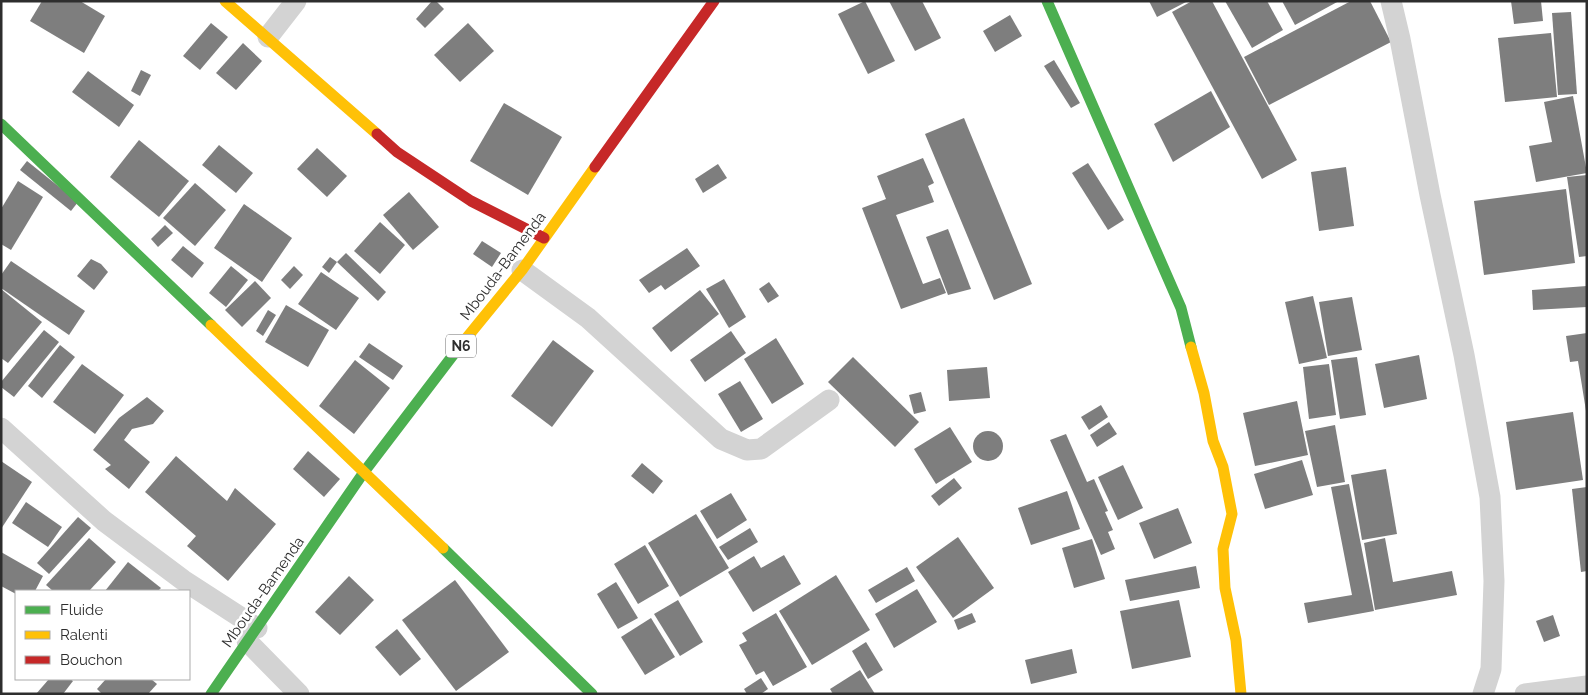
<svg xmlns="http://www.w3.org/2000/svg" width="1588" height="695" font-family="Raleway,sans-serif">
	<rect width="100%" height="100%" fill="#fff"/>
	<g fill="#7e7e7e">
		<polygon points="42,1 80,1 105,16 84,53 30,21"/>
		<polygon points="432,1 436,1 444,9 425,28 416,19"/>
		<polygon points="865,1 895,61 868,74 838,14"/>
		<polygon points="889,1 922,1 941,38 915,51"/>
		<polygon points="1149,1 1188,1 1157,17"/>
		<polygon points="1192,1 1212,1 1297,160 1262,179 1172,12"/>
		<polygon points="1225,1 1267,1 1283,30 1252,48"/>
		<polygon points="1282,1 1339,1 1295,25"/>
		<polygon points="1351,1 1370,1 1391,42 1269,105 1244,57"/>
		<polygon points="1511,1 1541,1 1543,21 1514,24"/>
		<polygon points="1571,12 1577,94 1558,95 1552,13"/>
		<polygon points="1010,15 1022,36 995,52 983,31"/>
		<polygon points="211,23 228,37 200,70 183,56"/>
		<polygon points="468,23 494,51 460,82 434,55"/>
		<polygon points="1551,33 1557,97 1505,102 1498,38"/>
		<polygon points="243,43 262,61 236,90 216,73"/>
		<polygon points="1054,60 1080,103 1071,108 1044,66"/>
		<polygon points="141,70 151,75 140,96 131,91"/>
		<polygon points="88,71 134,105 119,127 72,92"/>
		<polygon points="1211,91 1230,127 1173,162 1154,124"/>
		<polygon points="1573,96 1587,173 1536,182 1529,146 1552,142 1544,102"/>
		<polygon points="504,103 562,137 528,195 470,161"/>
		<polygon points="964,118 1032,284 994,300 925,134"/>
		<polygon points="139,140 189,181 159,217 110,177"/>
		<polygon points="219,145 253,173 236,193 202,165"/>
		<polygon points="317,148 347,176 327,197 297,169"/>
		<polygon points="923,158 934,183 928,186 934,202 896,215 923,284 940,278 946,293 901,309 862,208 886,199 877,176"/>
		<polygon points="27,161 78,202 71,211 20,170"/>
		<polygon points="1088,163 1124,220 1108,230 1072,173"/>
		<polygon points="718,164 727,178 703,193 695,179"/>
		<polygon points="1346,167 1354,226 1319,231 1311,172"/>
		<polygon points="1587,175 1587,256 1579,257 1567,177"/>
		<polygon points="18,181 43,197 11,250 1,244 1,209"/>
		<polygon points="195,183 226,210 195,246 163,218"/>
		<polygon points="1566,189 1575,263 1484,275 1474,201"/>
		<polygon points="409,192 439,227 413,250 383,215"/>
		<polygon points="244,204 292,238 262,282 214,248"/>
		<polygon points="380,222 405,245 380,274 354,251"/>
		<polygon points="165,225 173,233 158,247 151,239"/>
		<polygon points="948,229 971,289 948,295 926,237"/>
		<polygon points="482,241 501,253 492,267 473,254"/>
		<polygon points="183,246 204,263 192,278 171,260"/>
		<polygon points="687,248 700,266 665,290 661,285 649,293 639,280"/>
		<polygon points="346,253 386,292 378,301 337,262"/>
		<polygon points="330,257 337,262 329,273 322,267"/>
		<polygon points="91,259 101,264 108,272 94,290 77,276"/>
		<polygon points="11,261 85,311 69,335 1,288 1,275"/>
		<polygon points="231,266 248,280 226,307 209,293"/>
		<polygon points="294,266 303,275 290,289 281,280"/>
		<polygon points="321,272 359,298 336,330 298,304"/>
		<polygon points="724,279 746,317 729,328 706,289"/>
		<polygon points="255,281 271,298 242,327 225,310"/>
		<polygon points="769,282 779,296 768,303 759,289"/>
		<polygon points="1587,286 1587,307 1533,310 1532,290"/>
		<polygon points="1,289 42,322 8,363 1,358"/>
		<polygon points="700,290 719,314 671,352 652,328"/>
		<polygon points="1313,296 1327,358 1299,364 1285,302"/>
		<polygon points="1352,297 1362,350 1328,356 1319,302"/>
		<polygon points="286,305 329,330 308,367 265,342"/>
		<polygon points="268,310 276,315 263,336 256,331"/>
		<polygon points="44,330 59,342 14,397 1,387 1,382"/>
		<polygon points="731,331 746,353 705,382 690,360"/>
		<polygon points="1587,333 1587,411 1586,411 1578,361 1570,362 1566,336"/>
		<polygon points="776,338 804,384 772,404 744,359"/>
		<polygon points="553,340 594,371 552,427 511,396"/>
		<polygon points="369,343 403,366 393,380 359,357"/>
		<polygon points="60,345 75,357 42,398 28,386"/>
		<polygon points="1419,355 1427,399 1384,408 1375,364"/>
		<polygon points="853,357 919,422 895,447 828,382"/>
		<polygon points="1357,357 1366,415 1340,419 1331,360"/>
		<polygon points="355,360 390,388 354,434 319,406"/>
		<polygon points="82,364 124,395 95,434 53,402"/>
		<polygon points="1329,364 1336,415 1309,419 1303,367"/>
		<polygon points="987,367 990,398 949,401 947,370"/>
		<polygon points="740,381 763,419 741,432 718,394"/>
		<polygon points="921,392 926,411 914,414 909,395"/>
		<polygon points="147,397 164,411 153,424 132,429 124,440 150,462 129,489 105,469 111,465 93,450 119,418"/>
		<polygon points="1297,401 1308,455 1255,466 1243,413"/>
		<polygon points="1101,405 1108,417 1089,430 1081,417"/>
		<polygon points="1573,412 1583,480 1516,490 1506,422"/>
		<polygon points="1109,422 1117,434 1097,447 1090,435"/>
		<polygon points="1335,425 1345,482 1317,487 1305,431"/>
		<polygon points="950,427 972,462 936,484 914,449"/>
		<circle cx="988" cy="446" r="15"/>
		<polygon points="1066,434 1087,482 1094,479 1108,511 1105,512 1113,530 1108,532 1115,549 1101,555 1050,440"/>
		<polygon points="308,451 340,479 324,497 293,469"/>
		<polygon points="176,456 227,501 235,488 276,524 228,581 187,546 196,536 145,492"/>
		<polygon points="1302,460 1313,495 1265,509 1254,474"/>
		<polygon points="1,461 32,482 1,529"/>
		<polygon points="642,463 663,481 653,494 631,476"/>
		<polygon points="1123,465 1143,508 1118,520 1098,477"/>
		<polygon points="1386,469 1397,534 1362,540 1351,475"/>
		<polygon points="954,478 962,488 939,506 931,496"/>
		<polygon points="1349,484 1374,611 1308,623 1304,603 1352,595 1331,487"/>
		<polygon points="1587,487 1587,571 1581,572 1572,489"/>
		<polygon points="1067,491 1080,529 1031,545 1018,508"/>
		<polygon points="731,493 747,520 717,539 700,511"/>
		<polygon points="26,502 62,527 48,547 12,523"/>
		<polygon points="1178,508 1192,543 1154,559 1139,523"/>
		<polygon points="696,514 729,568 680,597 648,543"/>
		<polygon points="78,517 91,528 49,574 37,563"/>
		<polygon points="750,528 758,542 728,560 719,547"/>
		<polygon points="958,537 994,588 953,618 916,567"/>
		<polygon points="89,538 116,562 89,591 53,591 46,585"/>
		<polygon points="1385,538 1393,582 1452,571 1457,595 1375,610 1364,543"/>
		<polygon points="1092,539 1105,579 1074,588 1062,548"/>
		<polygon points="645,545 669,586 638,604 614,564"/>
		<polygon points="1,552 43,576 35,591 16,591 16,594 1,586"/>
		<polygon points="784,555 801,584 753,612 728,572 754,556 761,568"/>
		<polygon points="128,562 161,588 158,591 105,591"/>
		<polygon points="1196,566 1200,588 1130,601 1125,580"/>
		<polygon points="907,567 915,581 876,603 868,590"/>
		<polygon points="836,575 870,630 812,665 779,611"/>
		<polygon points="349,576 374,600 340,635 315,612"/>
		<polygon points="455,580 509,652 456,691 402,620"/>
		<polygon points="616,582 638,618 618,629 597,594"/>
		<polygon points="917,589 937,622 894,648 875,614"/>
		<polygon points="678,600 703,642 680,656 654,614"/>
		<polygon points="1179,600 1191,657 1132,669 1120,611"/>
		<polygon points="776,613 807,667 773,686 764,671 756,675 739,645 747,641 742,633"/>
		<polygon points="972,613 976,622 958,630 954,620"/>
		<polygon points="1553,615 1560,636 1544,642 1536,621"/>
		<polygon points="651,618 675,657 645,675 621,637"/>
		<polygon points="397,629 421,659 400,676 375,647"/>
		<polygon points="866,642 883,670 868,679 852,651"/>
		<polygon points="1072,649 1077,673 1031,684 1025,660"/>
		<polygon points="860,670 875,694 833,694 830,689"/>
		<polygon points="761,678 768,689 761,694 747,694 744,689"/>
		<polygon points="49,679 70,679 73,681 63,694 36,694"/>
		<polygon points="106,679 151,679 157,684 148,694 102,694 97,689"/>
	</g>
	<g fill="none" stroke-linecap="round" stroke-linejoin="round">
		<g stroke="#d3d3d3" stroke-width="21">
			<polyline points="1391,1 1400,39 1430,195 1464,355 1490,497 1494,581 1491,669 1483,694"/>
			<polyline points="268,37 296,1"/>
			<polyline points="522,270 588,318 721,439 747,450 761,449 829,400"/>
			<polyline points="1,428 104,521 183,580 257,628"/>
			<polyline points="247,641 299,694"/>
			<polyline points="1525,694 1587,686"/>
		</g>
		<g stroke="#4caf50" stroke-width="11">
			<polyline points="1047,1 1181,308 1191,347"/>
			<polyline points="1,124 211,325"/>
			<polyline points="443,548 592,694"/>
			<polyline points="211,694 364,472 460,346"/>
		</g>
		<g stroke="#ffc107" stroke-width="11">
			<polyline points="225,1 377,134"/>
			<polyline points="211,325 443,548"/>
			<polyline points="460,346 522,270 595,167"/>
			<polyline points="1191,347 1204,393 1213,441 1223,467 1232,514 1223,549 1225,588 1236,640 1241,694"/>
		</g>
		<g stroke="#c62828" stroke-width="11">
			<polyline points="377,134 397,152 471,201 544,238"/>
			<polyline points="595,167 714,1"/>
		</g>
	</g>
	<g text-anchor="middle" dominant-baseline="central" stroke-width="5" stroke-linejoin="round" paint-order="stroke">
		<rect fill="#fff" stroke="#6d6d6d" stroke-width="1" x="446" y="334.5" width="30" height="23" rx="4"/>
		<g font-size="14" font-weight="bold" fill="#2e2e2e">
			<text x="461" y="346">N6</text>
		</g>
		<g font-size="15" fill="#2e2e2e" stroke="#fff">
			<text transform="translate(503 266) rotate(-53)">Mbouda-Bamenda</text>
			<text transform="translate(263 592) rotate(-55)">Mbouda-Bamenda</text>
		</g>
	</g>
	<rect width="1588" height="695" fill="none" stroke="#2e2e2e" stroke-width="5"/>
	<rect x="15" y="590" width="175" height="90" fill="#ffffff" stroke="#ababab"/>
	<rect x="25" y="606" width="25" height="8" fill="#4caf50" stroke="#ababab"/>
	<text x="60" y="615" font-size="15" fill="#2e2e2e">Fluide</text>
	<rect x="25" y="631" width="25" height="8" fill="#ffc107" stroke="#ababab"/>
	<text x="60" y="640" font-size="15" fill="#2e2e2e">Ralenti</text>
	<rect x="25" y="656" width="25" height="8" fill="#c62828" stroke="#ababab"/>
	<text x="60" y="665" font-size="15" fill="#2e2e2e">Bouchon</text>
</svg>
